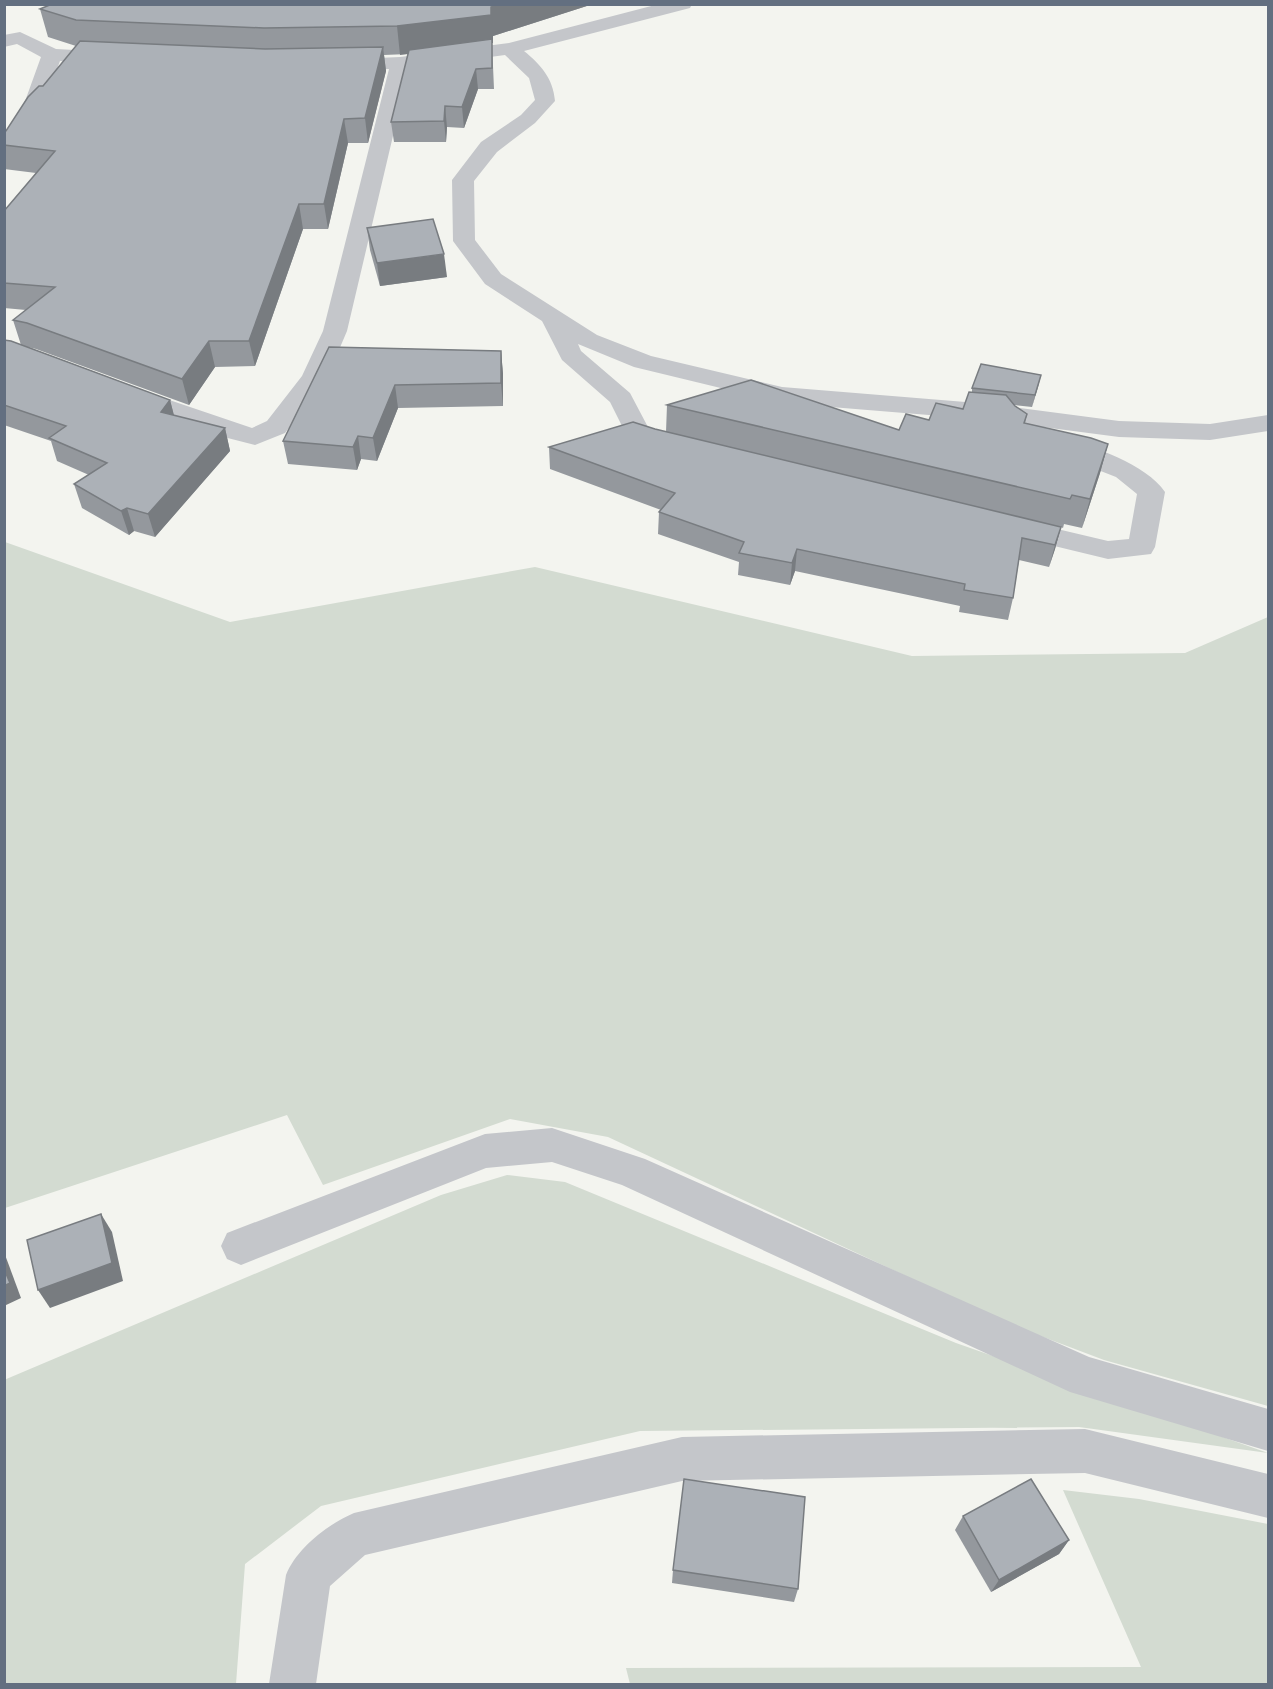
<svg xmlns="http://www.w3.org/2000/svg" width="1273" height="1689" font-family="'PT Sans',sans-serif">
	<rect width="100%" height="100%" fill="#f3f4ef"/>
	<g fill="#d3dbd1">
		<polygon points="5,542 230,622 535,567 912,656 1185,653 1268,617 1268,1406 1104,1360 1009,1324 608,1137 510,1119 323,1185 287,1115 5,1208"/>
		<polygon points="507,1175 565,1182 956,1343 1268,1453 1079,1427 640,1431 321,1506 245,1564 236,1684 5,1684 4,1380 441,1195"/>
		<polygon points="1063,1490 1139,1499 1268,1524 1268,1684 630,1684 626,1668 1141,1667"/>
	</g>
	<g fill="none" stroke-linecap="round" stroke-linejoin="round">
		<g fill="#c4c6ca" fill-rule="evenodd">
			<path d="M659,4H692L690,8L524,51C541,65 553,78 555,101L535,123L497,152L474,181L475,240L501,274L597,335L651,356L782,387L990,404L1119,421L1210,424L1268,415V431L1210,440L1119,437L990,420L782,403L634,367L578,344L581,351L630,393L649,429L676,438L680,444L676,450L667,452L629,440L610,402L562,360L542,321L485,284L453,241L452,180L481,142L521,115L535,100L529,78L505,55L409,68L347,331L327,378L285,433L255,445L212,434L122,400L118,395L122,390L131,387L252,428L267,421L302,376L323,331L389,69L340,70L333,68L330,64L333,60L400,57L509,43Z"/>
			<polygon points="20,32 56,49 112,52 119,54 122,58 119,62 112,64 60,61 44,104 12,155 4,156 4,133 24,104 41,57 17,44 4,47 4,35"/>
			<path d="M1061,438C1093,446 1146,464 1165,492L1155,547L1151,554L1108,559L1005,534L1001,528L1005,522L1015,519L1108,541L1129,539L1137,494L1116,477L1052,452L1048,446L1052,440Z"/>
			<polygon points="552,1128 645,1159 1089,1357 1268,1409 1268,1451 1070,1392 622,1185 552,1162 486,1168 241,1265 227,1259 221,1246 227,1233 485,1134"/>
			<path d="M1085,1429L1268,1474V1518L1085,1473L682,1481L365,1555L330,1586L316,1684H269L286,1575C297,1548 328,1524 354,1513L682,1437Z"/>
		</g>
	</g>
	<g fill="#94989d">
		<polygon points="593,4 493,36 493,43 492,43 494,89 478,89 464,128 447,127 446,142 394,142 391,122 408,54 384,55 386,71 368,143 348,143 328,229 303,229 255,366 215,367 189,405 36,349 28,347 170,400 174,416 225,428 230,451 155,537 134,531 129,535 82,508 74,484 89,475 57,461 51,441 4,425 4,340 21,345 13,320 26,310 4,308 4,211 36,173 4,169 4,132 6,131 76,46 48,37 40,9"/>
		<polygon points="367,228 447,277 380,286 370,250"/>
		<polygon points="329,347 501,351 503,374 503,406 398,408 377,461 361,459 357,470 288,464 283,441"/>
		<polygon points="1041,375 1032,407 1014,405 1027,414 1025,423 1108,444 1100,473 1082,528 1064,524 1063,528 1061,527 1055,549 1049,567 1019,560 1013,598 1008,620 959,612 960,606 795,571 790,585 738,575 739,562 658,534 659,512 661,510 550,469 549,447 655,429 666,432 667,405 899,430 929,420 963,409 972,392 972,388"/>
		<polygon points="963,1516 1069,1540 1059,1554 991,1592 955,1530"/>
		<polygon points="673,1570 798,1589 794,1602 672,1583"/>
	</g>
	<g fill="#787c80">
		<polygon points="500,4 593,4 493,36 493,43 492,43 494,89 492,43 400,55 397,26 491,7"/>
		<polygon points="383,47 386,71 368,143 365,118"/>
		<polygon points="476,69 478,89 464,128 462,107"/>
		<polygon points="445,106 447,127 446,142 444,121"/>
		<polygon points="344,119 348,143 328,229 324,204"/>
		<polygon points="299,204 303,229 255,366 249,341"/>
		<polygon points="444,254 447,277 380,286 377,263"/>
		<polygon points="209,341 215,367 189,405 182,379"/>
		<polygon points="501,351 503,374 503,406 501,383"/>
		<polygon points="1041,375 1038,387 1032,407 1035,395"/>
		<polygon points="395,385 398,408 377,461 373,438"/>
		<polygon points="170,400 176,423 161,412"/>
		<polygon points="225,428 230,451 155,537 148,514"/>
		<polygon points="358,436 361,459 357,470 353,447"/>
		<polygon points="1108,444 1100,473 1082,528 1090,499"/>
		<polygon points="127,508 134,531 129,535 121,511"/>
		<polygon points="1061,527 1055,549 1049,567 1055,545"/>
		<polygon points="797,549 795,571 790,585 792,563"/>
		<polygon points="101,1214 112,1232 123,1281 50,1308 38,1290"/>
		<polygon points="4,1252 21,1298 4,1306"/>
		<polygon points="1069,1540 1059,1554 991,1592 999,1580"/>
	</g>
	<g fill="#acb1b7" stroke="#787c80" stroke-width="1.5">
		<polygon points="52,4 500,4 491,7 491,15 397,26 264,28 76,20 40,9"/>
		<polygon points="492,39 492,68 476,69 462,107 445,106 444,121 391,122 409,50"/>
		<polygon points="80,41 265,49 383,47 365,118 344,119 324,204 299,204 249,341 209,341 182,379 27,323 13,320 55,287 4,283 4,211 55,151 4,145 4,132 6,131 28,97 39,86 43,86"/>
		<polygon points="433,219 444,254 377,263 367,228"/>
		<polygon points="4,340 11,341 170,400 161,412 225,428 148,514 127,508 121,511 74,484 107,463 49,438 66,426 4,405"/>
		<polygon points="329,347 501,351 501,383 395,385 373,438 358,436 353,447 283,441"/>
		<polygon points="981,364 1041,375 1035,395 972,388"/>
		<polygon points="751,380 899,430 906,414 929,420 936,403 963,409 969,392 1006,395 1015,406 1027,414 1024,423 1091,438 1108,444 1090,499 1072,495 1070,499 667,405"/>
		<polygon points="633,422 655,429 1061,527 1055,545 1022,538 1013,598 964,590 965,584 797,549 792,563 739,553 744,542 659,512 675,493 549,447"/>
		<polygon points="101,1214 112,1263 38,1290 27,1240"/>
		<polygon points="4,1269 10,1283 4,1286"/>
		<polygon points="684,1479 805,1497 798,1589 673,1570"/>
		<polygon points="1031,1479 1069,1540 999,1580 963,1516"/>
	</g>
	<rect width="1273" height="1689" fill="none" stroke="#636f80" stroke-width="12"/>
</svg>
